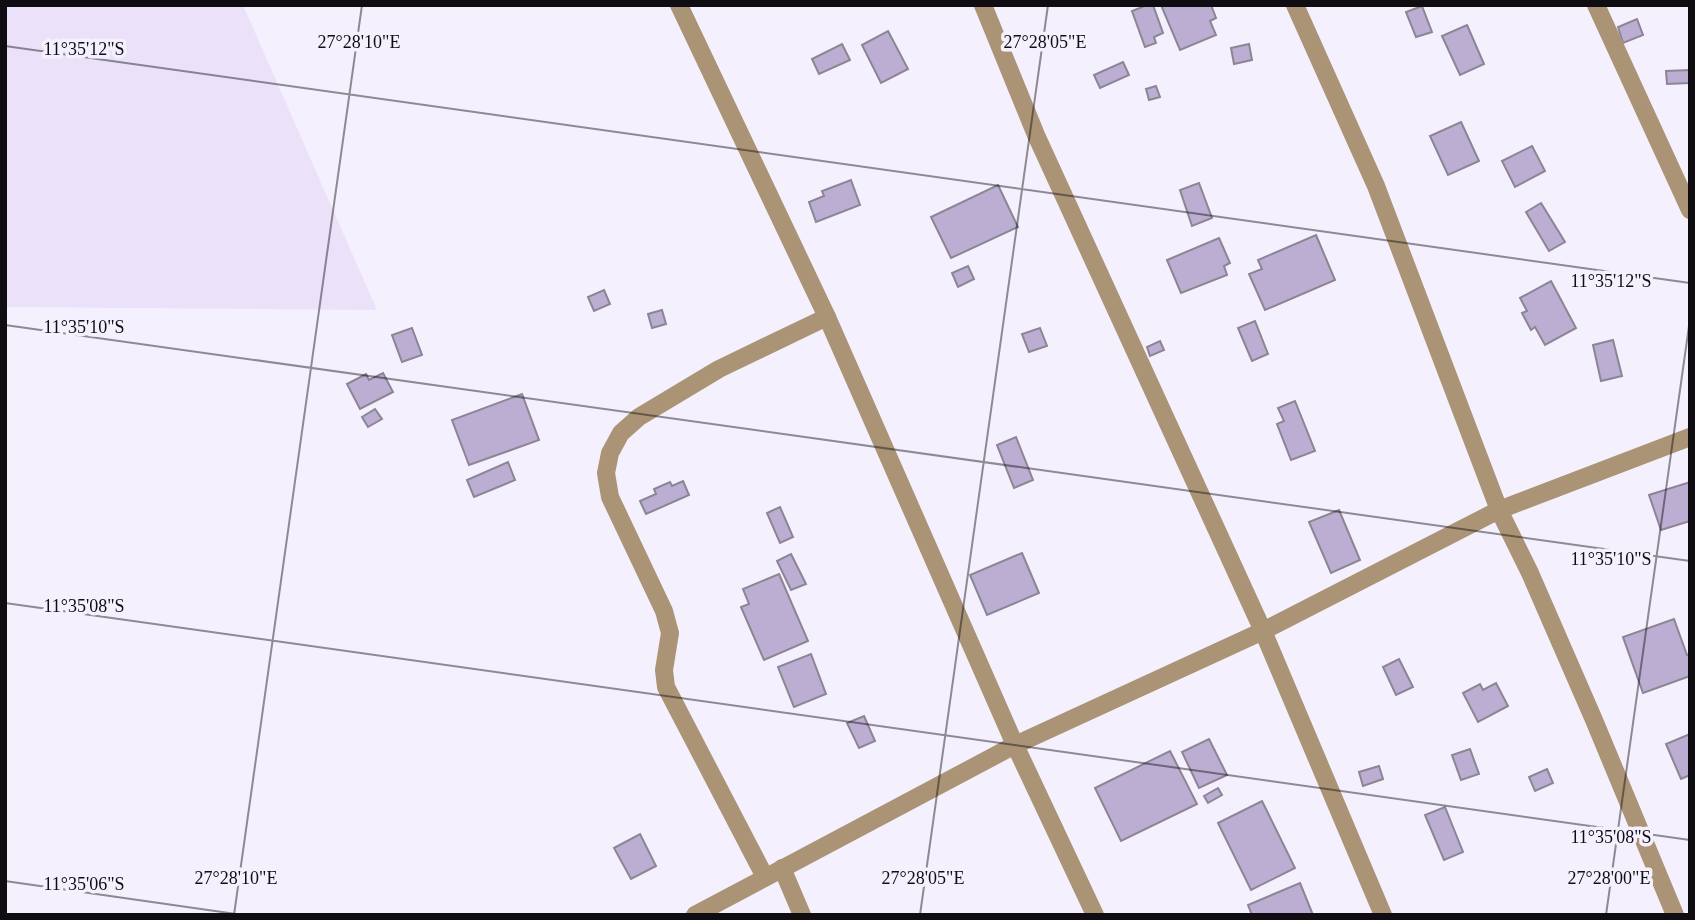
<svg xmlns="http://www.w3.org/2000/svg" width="1695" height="920" font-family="Georgia,serif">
	<rect width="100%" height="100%" fill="#f5f0fe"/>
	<polygon fill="#ebe2fa" points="5,5 243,5 377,310 5,307"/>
	<g fill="#bcaed2" stroke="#8b8594" stroke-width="2">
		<polygon points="1147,5 1153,5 1163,33 1154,37 1156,43 1145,47 1132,11"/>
		<polygon points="1161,5 1211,5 1216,18 1210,21 1216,35 1180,50"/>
		<polygon points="1422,6 1432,32 1416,37 1406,12"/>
		<polygon points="1637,19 1643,35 1623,43 1618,27"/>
		<polygon points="1467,25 1484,64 1460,75 1442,36"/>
		<polygon points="888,31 908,69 881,83 862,45"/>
		<polygon points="842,44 850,60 819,74 812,59"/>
		<polygon points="1249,44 1252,60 1234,64 1231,48"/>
		<polygon points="1123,62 1129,75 1100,88 1094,75"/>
		<polygon points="1690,70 1690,83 1667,84 1666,71"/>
		<polygon points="1156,86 1160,97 1149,100 1146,89"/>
		<polygon points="1461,122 1479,161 1448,175 1430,136"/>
		<polygon points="1532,146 1545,171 1515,187 1502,161"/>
		<polygon points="851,180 860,205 816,222 809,202 824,196 822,191"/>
		<polygon points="1199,183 1212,218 1192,226 1180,190"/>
		<polygon points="998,185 1018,227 951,258 931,217"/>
		<polygon points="1541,203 1565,242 1549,251 1526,212"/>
		<polygon points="1316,235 1335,280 1265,310 1249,274 1262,269 1258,260"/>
		<polygon points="1219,238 1230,263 1224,266 1227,275 1181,293 1167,260"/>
		<polygon points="968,266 974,279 958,287 952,273"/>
		<polygon points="1551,281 1576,328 1545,345 1535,327 1531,330 1522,313 1527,311 1520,298"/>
		<polygon points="604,290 610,304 594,311 588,297"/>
		<polygon points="662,310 666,324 652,328 648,314"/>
		<polygon points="1255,321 1268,354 1252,361 1238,328"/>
		<polygon points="412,328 422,355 402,362 392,335"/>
		<polygon points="1040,328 1047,346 1029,352 1022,334"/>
		<polygon points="1613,340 1622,376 1601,381 1593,345"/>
		<polygon points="1160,341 1164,350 1150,356 1147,347"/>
		<polygon points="383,373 393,392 360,409 347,384 366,374 369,380"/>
		<polygon points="522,394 539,440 469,465 452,420"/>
		<polygon points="1295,401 1315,451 1291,460 1277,424 1284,421 1278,408"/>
		<polygon points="375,409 382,419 368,427 362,417"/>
		<polygon points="1016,437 1033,480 1014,488 997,445"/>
		<polygon points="508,462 515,480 474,497 467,480"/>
		<polygon points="683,481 689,495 646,514 640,501 656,494 654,489 670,482 672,486"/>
		<polygon points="1690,482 1690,521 1661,530 1649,495"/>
		<polygon points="780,507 793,537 780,543 767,513"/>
		<polygon points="1339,510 1360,560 1331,573 1309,522"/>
		<polygon points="1022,553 1039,593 987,615 970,575"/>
		<polygon points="791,554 806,584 791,590 777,561"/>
		<polygon points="779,574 808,641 764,660 741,607 749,604 743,589"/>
		<polygon points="1674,619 1687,655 1690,654 1690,676 1643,693 1623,637"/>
		<polygon points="811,654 826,694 794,707 778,667"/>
		<polygon points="1399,659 1413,687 1396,695 1383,667"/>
		<polygon points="1496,683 1508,706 1478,722 1463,693 1480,684 1483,690"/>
		<polygon points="864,716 875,741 859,748 847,723"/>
		<polygon points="1690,734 1690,775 1681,779 1666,744"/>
		<polygon points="1209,739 1227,775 1199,788 1182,752"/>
		<polygon points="1470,749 1479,774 1461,780 1452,755"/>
		<polygon points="1170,751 1197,804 1121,841 1095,788"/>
		<polygon points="1379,766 1383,779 1363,786 1359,772"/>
		<polygon points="1547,769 1553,783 1535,791 1529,777"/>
		<polygon points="1218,788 1222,795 1208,803 1204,796"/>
		<polygon points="1262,801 1295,868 1251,890 1218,823"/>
		<polygon points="1445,807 1463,852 1444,860 1425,815"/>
		<polygon points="640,834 656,866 631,879 614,848"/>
		<polygon points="1300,883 1313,915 1252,915 1248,905"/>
	</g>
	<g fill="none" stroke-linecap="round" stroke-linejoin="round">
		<g stroke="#aa9475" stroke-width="18">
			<polyline points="679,5 827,317 1015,745 1095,915"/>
			<polyline points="983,5 1036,135 1263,631 1383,915"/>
			<polyline points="1295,5 1376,186 1499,510 1530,573 1594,720 1675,915"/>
			<polyline points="1596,5 1690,210"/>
			<polyline points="782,868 802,915"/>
			<polyline points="765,877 666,687 664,670 670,633 664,611 610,497 606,473 610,453 621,433 639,417 719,369 827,317"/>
			<polyline points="695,915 1015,745 1263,631 1499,510 1690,437"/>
		</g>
	</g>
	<path fill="none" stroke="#0f0d12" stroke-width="2" stroke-opacity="0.45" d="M5,46L1690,283M5,325L1690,561M5,603L1690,840M5,881L243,915M234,915L362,5M920,915L1048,5M1606,915L1690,319"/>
	<g font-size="18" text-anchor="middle" fill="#0f0d12" stroke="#f5f0fe" stroke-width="7" stroke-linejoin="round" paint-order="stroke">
		<text x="359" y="48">27°28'10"E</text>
		<text x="1045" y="48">27°28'05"E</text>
		<text x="84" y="55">11°35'12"S</text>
		<text x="1611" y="287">11°35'12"S</text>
		<text x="84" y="333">11°35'10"S</text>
		<text x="1611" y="565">11°35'10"S</text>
		<text x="84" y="612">11°35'08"S</text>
		<text x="1611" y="843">11°35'08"S</text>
		<text x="236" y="884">27°28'10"E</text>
		<text x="923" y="884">27°28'05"E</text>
		<text x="1609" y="884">27°28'00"E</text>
		<text x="84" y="890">11°35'06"S</text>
	</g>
	<rect width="1695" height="920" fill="none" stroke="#0f0d12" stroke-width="14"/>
</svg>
